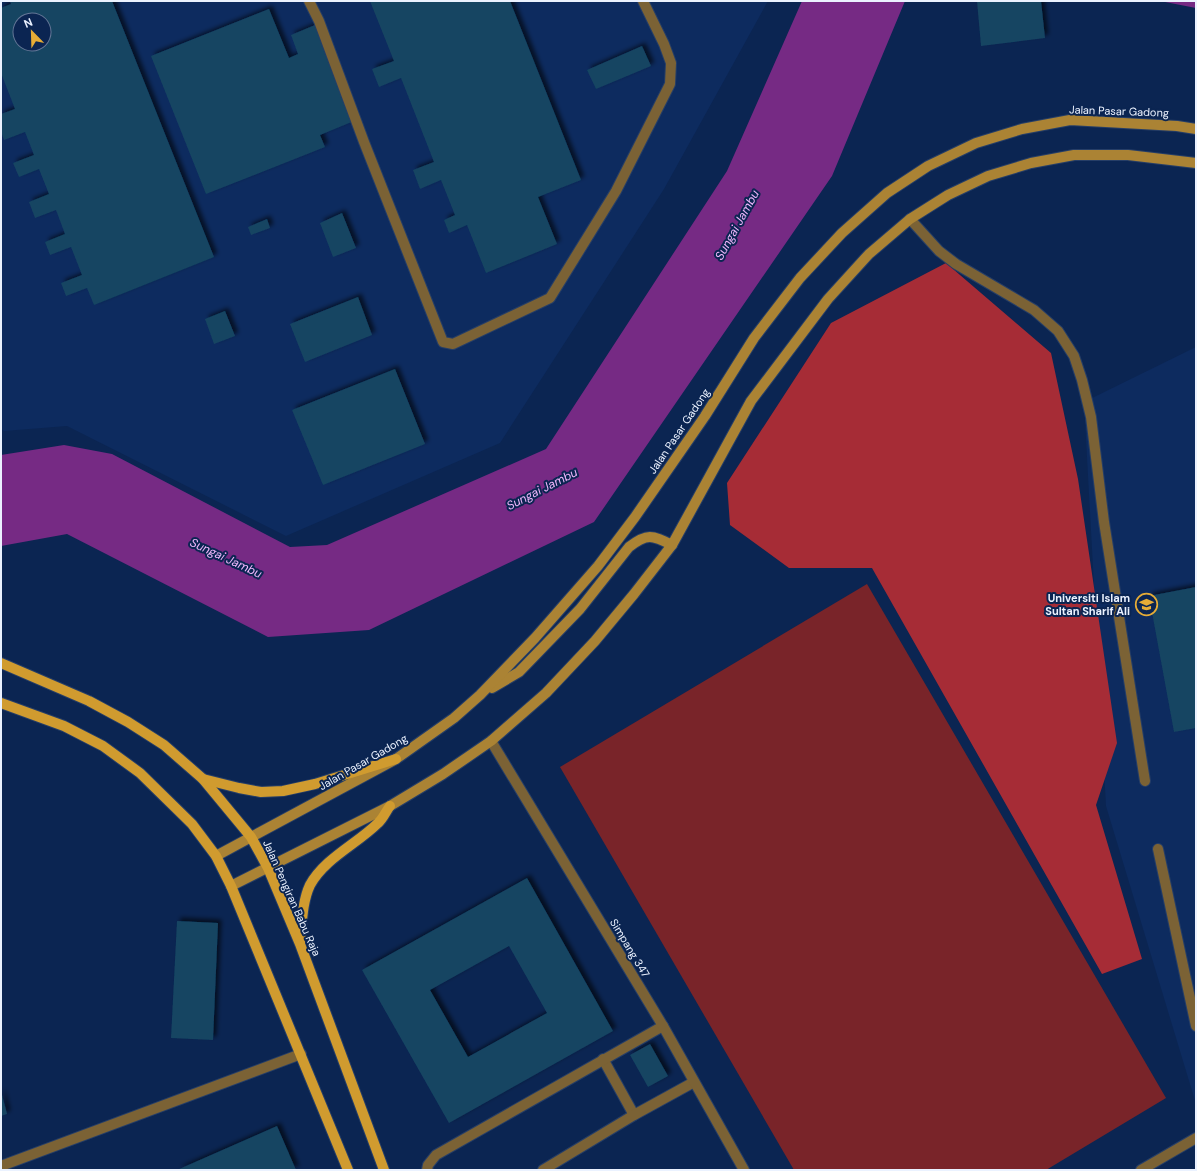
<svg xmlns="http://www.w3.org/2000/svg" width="1197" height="1171" font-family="'DM Sans',sans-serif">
	<defs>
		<filter id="shadow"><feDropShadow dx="3.5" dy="-3.5" stdDeviation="2" flood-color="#0009"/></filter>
	</defs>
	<rect width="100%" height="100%" fill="#0b2552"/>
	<g fill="#0d2b5f" fill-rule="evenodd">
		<path d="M1,1H768L664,189L500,443L286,536L67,426L4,431L1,429ZM20,20H44V44H20Z"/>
		<polygon points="1196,347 1196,1104 1106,806 1084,402"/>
	</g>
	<polygon fill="#792429" points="867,584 1166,1098 1046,1170 794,1170 560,767"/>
	<polygon fill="#a62c36" points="946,263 1051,353 1078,479 1117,743 1096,805 1142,959 1102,974 872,568 789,568 730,525 727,483 831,323"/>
	<g fill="#762a84">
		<polygon points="802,1 905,1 832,176 594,522 369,630 268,637 67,534 1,546 1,455 64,445 112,454 290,547 327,545 546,449 727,171"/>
		<polygon points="1160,1 1196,1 1196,8"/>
	</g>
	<g fill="#154462" fill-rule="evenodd" filter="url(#shadow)">
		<path d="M10,1H112L214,257L94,305L87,288L66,296L61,283L82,275L71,247L50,255L45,242L65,234L56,210L35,218L29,202L49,194L39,169L19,177L13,163L34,155L25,132L4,140L1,132V114L15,109L1,73V8L11,4ZM20,20H44V44H20Z"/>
		<polygon points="370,1 510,1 581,180 538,197 557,244 486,273 467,225 449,233 444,220 455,215 441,180 420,189 413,170 434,162 401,78 379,87 372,69 394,61"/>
		<polygon points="977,1 1041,1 1045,38 981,46"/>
		<polygon points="269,9 289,58 298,54 291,35 315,25 354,121 320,135 325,147 206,194 151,56"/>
		<polygon points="642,46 651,66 596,89 587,70"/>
		<polygon points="342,213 356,248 333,257 320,223"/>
		<polygon points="267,219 270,228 251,235 248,227"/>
		<polygon points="358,297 372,335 305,362 290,324"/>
		<polygon points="225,311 235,336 214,344 205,319"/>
		<polygon points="395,369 425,444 323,485 292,410"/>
		<polygon points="1196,587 1196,728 1174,732 1149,596"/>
		<path d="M527,878L613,1031L449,1123L362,970ZM509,946L547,1013L468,1057L430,990Z"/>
		<polygon points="177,921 218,923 213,1040 171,1038"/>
		<polygon points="650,1044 668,1076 648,1087 630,1055"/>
		<polygon points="1,1091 7,1114 1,1116"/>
		<polygon points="277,1126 296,1170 177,1170"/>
	</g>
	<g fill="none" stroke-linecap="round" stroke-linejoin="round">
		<defs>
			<g id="lane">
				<polyline points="309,1 319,21 364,142 443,342 453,344 550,298 616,191 670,84 671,63 664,44 643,1"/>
				<polyline points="910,219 939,251 956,264 1034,310 1058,331 1074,356 1082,380 1091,417 1104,522 1145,781"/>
				<polyline points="1158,849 1196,1026"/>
				<polyline points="603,1059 634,1115"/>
				<polyline points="1,1166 301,1054"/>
				<polyline points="427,1170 428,1165 436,1155 663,1026"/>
				<polyline points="543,1170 634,1115 694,1082"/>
				<polyline points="1141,1170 1196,1138"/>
			</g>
			<polyline id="street" points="491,741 663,1026 744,1170"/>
			<g id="secondary">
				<path d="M492,688L519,672L580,609L629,547C647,533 652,535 672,545"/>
				<polyline points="216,856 396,759 454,718 480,695 535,638 598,566 635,517 705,416 754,338 800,278 842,233 887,193 928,166 976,143 1022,129 1070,120 1177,126 1196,129"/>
				<polyline points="231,886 390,806 443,774 491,741 546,693 595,641 634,594 672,545 751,401 828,299 869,254 910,219 948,195 988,176 1031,163 1074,155 1128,155 1196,163"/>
			</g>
			<g id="primary">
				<polyline points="1,663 89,701 128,722 164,745 203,779 251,837 268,868 300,944 384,1170"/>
				<polyline points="1,703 64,726 103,746 140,773 192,824 216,856 231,886 348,1170"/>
				<polyline points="203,779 239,788 261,792 283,791 315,784 396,759"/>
				<path d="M300,942C302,924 302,902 310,885C325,858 357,844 378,823C383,819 386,811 390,806"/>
			</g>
		</defs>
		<use href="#lane" stroke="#263e67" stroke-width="12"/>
		<use href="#street" stroke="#263e67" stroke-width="12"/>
		<use href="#secondary" stroke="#263e67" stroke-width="12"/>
		<use href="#primary" stroke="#263e67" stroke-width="12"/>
		<use href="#lane" stroke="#7b6235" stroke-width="10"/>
		<use href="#street" stroke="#7b6235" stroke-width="10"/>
		<use href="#secondary" stroke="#ab8334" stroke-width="10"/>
		<use href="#primary" stroke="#d09b2f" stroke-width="10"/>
	</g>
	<defs>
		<symbol id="university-ring" viewBox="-11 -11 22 22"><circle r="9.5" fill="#0b2552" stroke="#e6ac36" stroke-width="1.5"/><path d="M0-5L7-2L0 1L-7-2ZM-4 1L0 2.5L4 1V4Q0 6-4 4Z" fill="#e6ac36"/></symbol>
	</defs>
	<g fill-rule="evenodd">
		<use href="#university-ring" x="1134" y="592" width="25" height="25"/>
	</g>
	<g text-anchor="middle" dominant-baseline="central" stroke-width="4" stroke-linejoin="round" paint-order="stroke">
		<g font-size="11" fill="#ebf2ff" stroke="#0b2552">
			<text transform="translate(1119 111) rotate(2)">Jalan Pasar Gadong</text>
			<text transform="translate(679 431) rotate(-56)">Jalan Pasar Gadong</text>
			<text transform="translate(363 762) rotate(-30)">Jalan Pasar Gadong</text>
			<text transform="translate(292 898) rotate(66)">Jalan Pengiran Babu Raja</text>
			<text transform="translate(630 948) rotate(59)">Simpang 347</text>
		</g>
		<g font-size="11" font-weight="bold" fill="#ebf2ff" stroke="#0b2552" text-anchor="end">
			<text x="1130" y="598">Universiti Islam<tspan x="1130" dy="13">Sultan Sharif Ali</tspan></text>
		</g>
		<g font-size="12" font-style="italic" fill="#f2b8fd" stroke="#0b2552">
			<text transform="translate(737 225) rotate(-61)">Sungai Jambu</text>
			<text transform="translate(542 489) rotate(-27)">Sungai Jambu</text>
			<text transform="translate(226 558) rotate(25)">Sungai Jambu</text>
		</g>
	</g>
	<rect width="1197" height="1171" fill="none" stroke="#ebf2ff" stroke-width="4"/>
	<g transform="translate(32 32) rotate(337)"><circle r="19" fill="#0b2552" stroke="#657797"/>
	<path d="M0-3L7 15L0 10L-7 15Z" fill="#e6ac36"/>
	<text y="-6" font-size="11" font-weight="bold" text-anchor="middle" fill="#ebf2ff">N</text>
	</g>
</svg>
